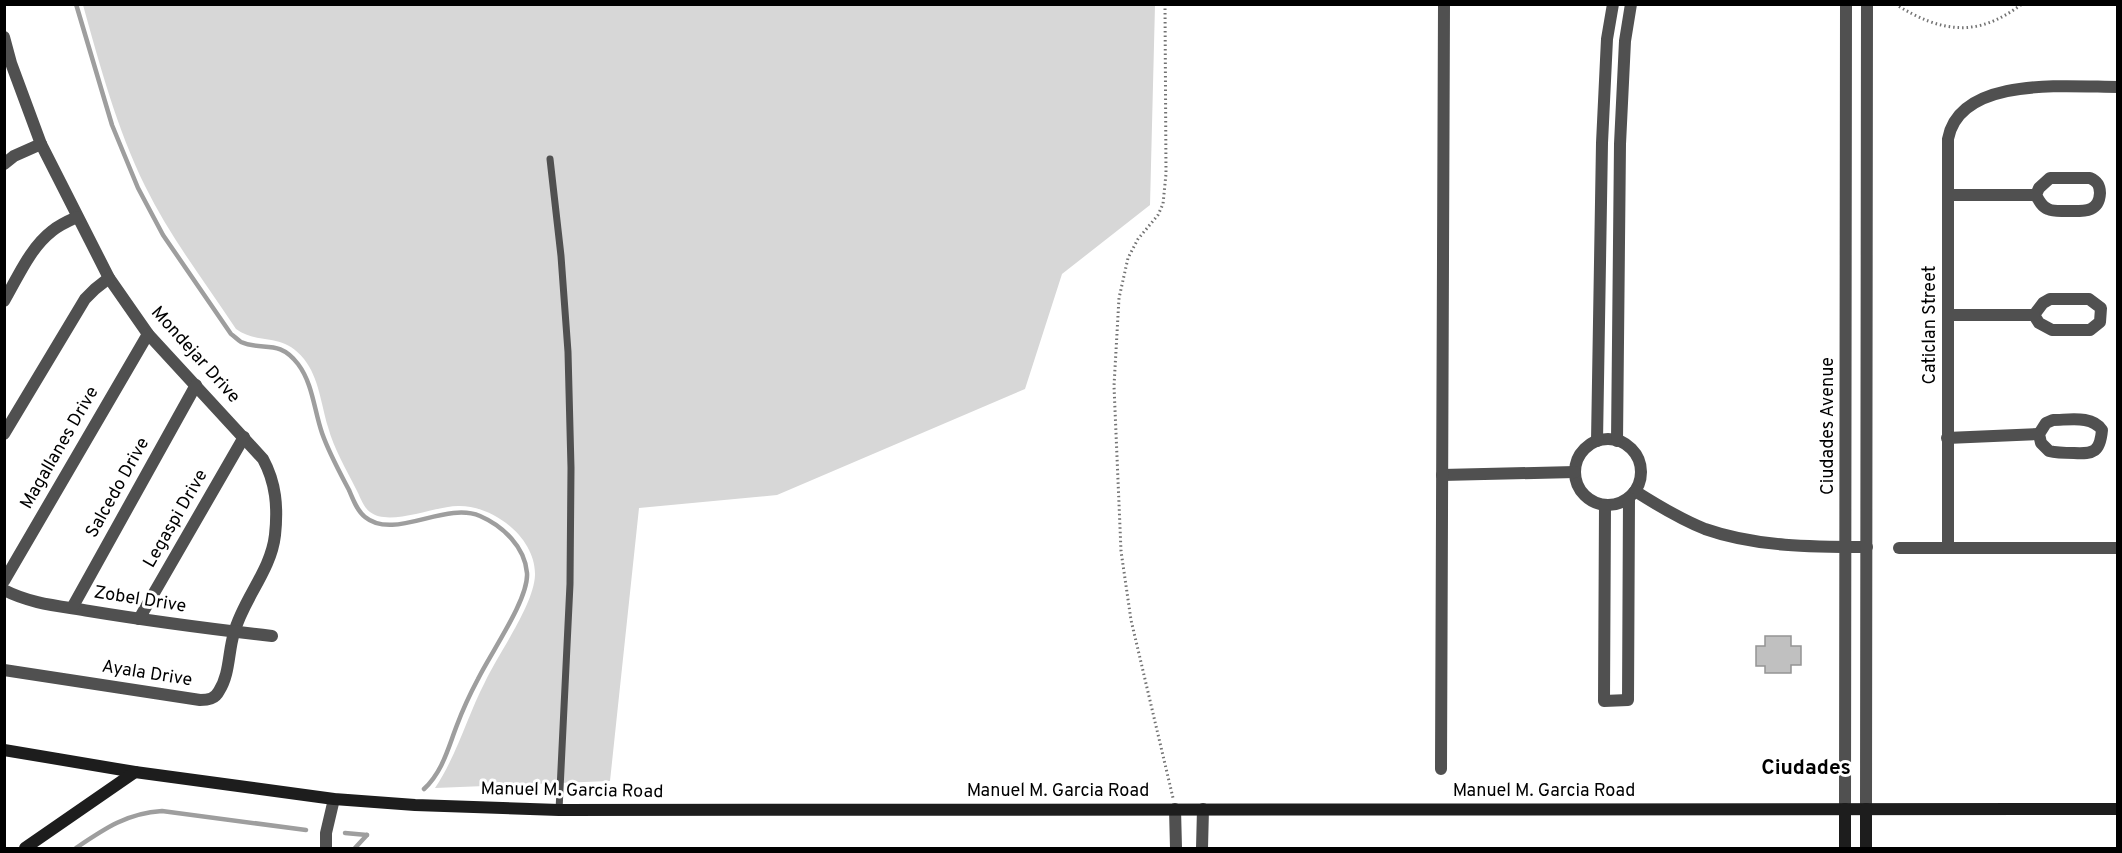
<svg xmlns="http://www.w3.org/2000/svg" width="2122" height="853" font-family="Overpass,sans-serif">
	<rect width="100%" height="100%" fill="#fff"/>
	<path fill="#d7d7d7" d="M83,5H1155L1150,205L1062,274L1025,389L777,495L639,508L610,781L435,788C457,755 467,717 485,682C498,654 534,605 535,575C536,538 493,505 458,506C435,506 389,527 370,512C363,507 360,496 356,489C346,469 334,449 328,427C321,404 319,378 304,359C281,331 260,346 236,329C205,282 170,237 145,186C117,129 100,66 83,5Z"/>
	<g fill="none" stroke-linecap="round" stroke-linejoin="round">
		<g stroke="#9e9e9e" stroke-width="4.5">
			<path d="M76,4L112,125L138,188L163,235L231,334C234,336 238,340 241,342C263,352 278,338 298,364C313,384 314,410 322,433C329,453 339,471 349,490C353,499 357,511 365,517C394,541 445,501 480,516C503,526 525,547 527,573C529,599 490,654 478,679C470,694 463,709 457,725C448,748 443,771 424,789"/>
			<polyline points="345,833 367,835"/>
			<path d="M76,848C104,829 127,813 162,811L306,830"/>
			<polyline points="355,848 367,835"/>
		</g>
	</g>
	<polygon fill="#c0c0c0" stroke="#949494" stroke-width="1.5" points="1765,636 1791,636 1791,646 1801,646 1801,665 1791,665 1791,673 1765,673 1765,666 1756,666 1756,646 1765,646"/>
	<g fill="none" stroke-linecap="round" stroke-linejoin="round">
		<g stroke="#727272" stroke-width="3" stroke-dasharray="1.5 3" stroke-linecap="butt">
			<polyline points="1165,4 1166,174 1163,204 1158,215 1138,239 1128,258 1119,298 1114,386 1121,551 1131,620 1173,798"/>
			<path d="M1895,4C1942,33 1977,38 2022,4"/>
		</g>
		<polyline stroke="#505050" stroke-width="7" points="550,159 561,256 568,352 571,468 570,584 559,810"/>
		<g stroke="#505050" stroke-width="12">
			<path d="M4,37L11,63L41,144L109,278L148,334L263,459C276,483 278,507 275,535C271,571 243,599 234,633C228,652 230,674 219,691C215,699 208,700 200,700L4,670"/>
			<polyline points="4,164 14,156 41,144"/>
			<path d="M2050,178H2090C2097,181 2100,185 2100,193C2099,213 2083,211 2068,211C2061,211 2054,212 2048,209C2042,207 2039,201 2036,195L2039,188Z"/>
			<polyline points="1949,195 2036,195"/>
			<polygon points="2050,299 2089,299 2101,308 2100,322 2090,330 2052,330 2039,323 2034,315 2043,303"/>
			<path d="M4,301C18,277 30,248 52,231C59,225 68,221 77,217"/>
			<polyline points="1949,315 2034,315"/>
			<path d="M2053,420C2069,420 2092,415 2102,430C2100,452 2094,454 2074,453C2066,453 2057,453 2049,451L2041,443L2039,434L2046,423Z"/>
			<polyline points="4,434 85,299 95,289 109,278"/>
			<polyline points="1947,438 2039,434"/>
			<circle cx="1608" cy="472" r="33"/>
			<polyline points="1597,441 1602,143 1607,39 1613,4"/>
			<polyline points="1617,441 1620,144 1625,41 1631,4"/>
			<polyline points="1442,475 1575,472"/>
			<path d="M1635,491C1657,505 1680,519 1705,529C1756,547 1813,547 1867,547"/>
			<polyline points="1605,505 1604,701 1628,700 1629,498"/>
			<polyline points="1899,548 2118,548"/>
			<path d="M1948,548V139C1960,75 2070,87 2118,87"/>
			<polyline points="4,581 148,334"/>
			<path d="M4,590C31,604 60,606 89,611C150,621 211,629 272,636"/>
			<polyline points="72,608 196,385"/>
			<polyline points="139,619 244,437"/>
			<polyline points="1441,769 1444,4"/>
			<polyline points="1175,809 1176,848"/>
			<polyline points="1845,809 1846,4"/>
			<polyline points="1866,809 1867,4"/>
			<polyline points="326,848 326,833 334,799"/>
			<polyline points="1202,848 1203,809"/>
		</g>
		<g stroke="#1d1d1d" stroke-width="12">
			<polyline points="4,750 135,772 334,799 415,805 559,810 2118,809"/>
			<polyline points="1845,809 1845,848"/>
			<polyline points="1866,809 1866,848"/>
			<polyline points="25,848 135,772"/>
		</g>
	</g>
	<g text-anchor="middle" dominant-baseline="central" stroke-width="6" stroke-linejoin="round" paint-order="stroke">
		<g font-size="18" fill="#000" stroke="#fff">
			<text transform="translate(1930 325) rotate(-90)">Caticlan Street</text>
			<text transform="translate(195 355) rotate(48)">Mondejar Drive</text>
			<text transform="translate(1828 426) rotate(-90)">Ciudades Avenue</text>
			<text transform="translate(60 448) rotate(-60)">Magallanes Drive</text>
			<text transform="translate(118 488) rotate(-61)">Salcedo Drive</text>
			<text transform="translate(176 519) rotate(-60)">Legaspi Drive</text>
			<text transform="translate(140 600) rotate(9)">Zobel Drive</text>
			<text transform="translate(147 674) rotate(9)">Ayala Drive</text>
			<text transform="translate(572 791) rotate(1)">Manuel M. Garcia Road</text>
			<text x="1058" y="791">Manuel M. Garcia Road</text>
			<text x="1544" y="791">Manuel M. Garcia Road</text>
		</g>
		<g font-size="21" font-weight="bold" fill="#000" stroke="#fff">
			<text x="1806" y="768">Ciudades</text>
		</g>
	</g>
	<rect width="2122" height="853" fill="none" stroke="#000000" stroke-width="12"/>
</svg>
